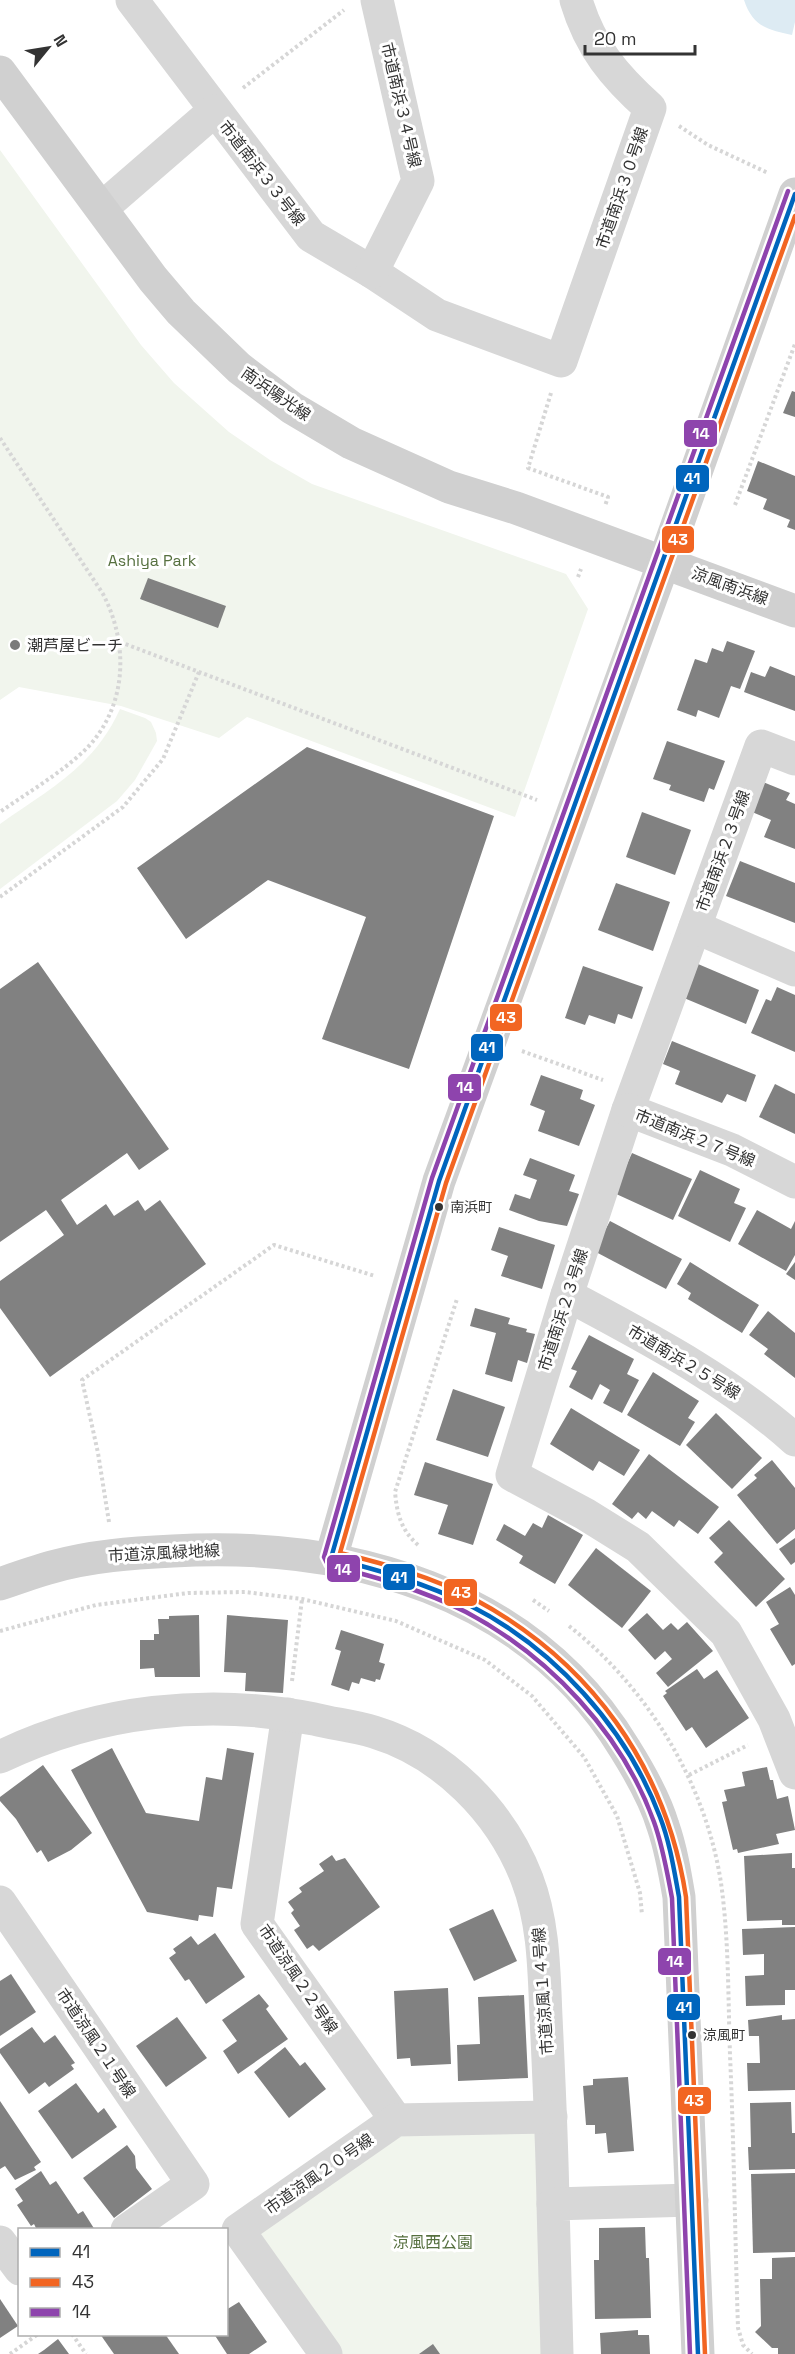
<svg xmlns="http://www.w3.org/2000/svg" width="795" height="2354" font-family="'Space Grotesk','Noto Sans JP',sans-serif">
	<rect width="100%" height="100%" fill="#fff"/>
	<g fill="#f1f5ed">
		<polygon points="0,150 141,345 174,383 229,432 270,460 312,484 566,574 588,609 515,817 247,717 219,738 121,706 19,687 0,700"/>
		<path d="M120,709L145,718L151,722L156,733L157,741L135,780L117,801L0,889V824C49,789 94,767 120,709Z"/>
		<polygon points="541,2128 547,2354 339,2354 254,2232 398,2133"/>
	</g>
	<path fill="#ddebf3" d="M744,0H795V22L792,35C767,29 753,27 744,0Z"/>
	<g fill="#818181">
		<polygon points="792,391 795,392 795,417 783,413"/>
		<polygon points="758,461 795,476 795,530 787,527 790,520 763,509 767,499 747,491"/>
		<polygon points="148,578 226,606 218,628 140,599"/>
		<polygon points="727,641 755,651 740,689 731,686 719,718 698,710 696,717 677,710 695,659 707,663 712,648 723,652"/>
		<polygon points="770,666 795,676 795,711 744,692 751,672 765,677"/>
		<polygon points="667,741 725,761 714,790 709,788 704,802 669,790 671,785 653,779"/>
		<polygon points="307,747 494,816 409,1069 322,1039 366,917 268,880 186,939 137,868"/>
		<polygon points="763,782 790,793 786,800 795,804 795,849 764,837 771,820 752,812"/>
		<polygon points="642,812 691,830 675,875 626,857"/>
		<polygon points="740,861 795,883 795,923 726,896"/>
		<polygon points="616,883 670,902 653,951 598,930"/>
		<polygon points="38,962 169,1149 139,1170 127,1153 61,1200 77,1225 106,1204 114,1216 138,1200 145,1211 160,1200 206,1264 50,1377 0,1308 0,1281 64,1235 46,1210 0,1242 0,989"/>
		<polygon points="698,964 759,990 746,1024 684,998"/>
		<polygon points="583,966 643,987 632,1019 618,1014 615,1024 589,1015 585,1025 565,1018"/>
		<polygon points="777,987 795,995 795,1052 751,1033 766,999 771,1001"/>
		<polygon points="672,1041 756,1075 746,1102 727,1094 722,1103 675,1084 680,1071 663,1064"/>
		<polygon points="541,1075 583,1090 580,1099 595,1105 579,1146 538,1131 545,1111 530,1105"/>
		<polygon points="775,1084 795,1094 795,1134 759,1117"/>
		<polygon points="632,1153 692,1179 673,1220 614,1193"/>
		<polygon points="530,1158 575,1175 569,1191 579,1194 567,1226 539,1221 509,1210 515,1194 530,1199 537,1180 523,1175"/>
		<polygon points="700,1170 740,1189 734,1203 746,1208 730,1242 678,1216"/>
		<polygon points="757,1210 791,1229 795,1221 795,1255 786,1271 738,1244"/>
		<polygon points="610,1221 682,1259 666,1289 594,1251"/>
		<polygon points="499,1227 555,1245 542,1289 501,1276 508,1256 491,1250"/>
		<polygon points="690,1262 759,1305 742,1333 688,1299 691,1293 677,1284"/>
		<polygon points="795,1262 795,1280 786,1274"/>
		<polygon points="475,1308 510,1318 508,1324 527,1329 526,1332 535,1334 527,1363 518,1360 512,1382 485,1374 496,1333 470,1326"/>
		<polygon points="768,1311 795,1333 795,1378 764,1354 768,1349 749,1335"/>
		<polygon points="589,1335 634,1359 627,1374 639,1380 622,1413 603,1403 610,1390 600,1384 592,1400 569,1387 577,1371 571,1369"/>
		<polygon points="653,1372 699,1401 688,1418 695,1422 680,1446 627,1415"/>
		<polygon points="453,1389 505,1407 488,1457 436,1440"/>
		<polygon points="571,1408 640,1450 624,1476 599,1461 593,1471 550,1444"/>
		<polygon points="716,1413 762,1458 732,1489 686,1445"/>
		<polygon points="649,1454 719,1507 698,1534 679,1520 674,1527 652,1511 646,1519 638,1512 632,1519 612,1504"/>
		<polygon points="772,1460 795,1488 795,1529 777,1544 737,1495 757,1478 754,1475"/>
		<polygon points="425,1462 493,1484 473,1545 438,1534 448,1505 414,1495"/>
		<polygon points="548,1515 583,1535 555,1584 519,1563 523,1556 496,1540 504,1524 525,1536 533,1523 542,1528"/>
		<polygon points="729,1520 785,1579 756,1607 714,1562 723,1553 709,1538"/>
		<polygon points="795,1538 795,1562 791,1565 779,1549"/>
		<polygon points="596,1548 651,1591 622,1628 568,1585"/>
		<polygon points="790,1587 795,1595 795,1664 792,1666 770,1629 779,1624 766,1602"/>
		<polygon points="647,1613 663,1630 671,1623 678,1630 687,1622 713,1651 668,1687 656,1673 672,1659 665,1651 655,1660 628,1630"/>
		<polygon points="199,1615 200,1677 155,1677 154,1668 140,1669 140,1640 154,1640 154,1634 159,1634 158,1619 169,1619 169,1616"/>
		<polygon points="227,1615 288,1620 283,1693 245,1691 246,1673 224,1672"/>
		<polygon points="341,1630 384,1644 379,1662 385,1664 380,1680 376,1679 375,1682 361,1678 359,1684 352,1682 349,1691 331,1685 341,1651 335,1649"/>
		<polygon points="697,1669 704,1679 717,1670 749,1718 706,1748 692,1727 686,1731 663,1696 667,1693 665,1691"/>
		<polygon points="112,1748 146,1813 199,1821 206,1777 222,1780 227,1748 254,1753 232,1889 217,1887 213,1917 199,1915 198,1921 147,1912 71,1770"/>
		<polygon points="43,1765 92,1833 71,1850 48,1862 41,1850 37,1853 16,1819 0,1801 0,1797"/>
		<polygon points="767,1767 770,1780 773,1780 777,1799 788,1796 795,1830 776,1834 779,1844 738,1853 737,1849 733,1850 722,1802 727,1801 724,1790 745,1786 742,1772"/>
		<polygon points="792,1853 792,1868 795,1868 795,1925 782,1925 782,1920 747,1921 744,1856"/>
		<polygon points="332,1855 336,1861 345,1858 380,1907 319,1951 313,1945 307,1949 294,1930 300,1926 291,1913 294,1910 288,1902 302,1892 299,1888 324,1871 319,1864"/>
		<polygon points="493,1909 517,1961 474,1981 449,1929"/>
		<polygon points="795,1927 795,1990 785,1990 785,2005 746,2006 745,1976 764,1975 764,1954 743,1955 742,1929"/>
		<polygon points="215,1933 245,1977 206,2004 189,1979 185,1981 169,1958 176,1953 173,1949 191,1936 198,1945"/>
		<polygon points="11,1974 36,2012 0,2036 0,1981"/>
		<polygon points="448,1988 451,2064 411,2066 410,2058 397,2059 394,1991"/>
		<polygon points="259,1994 269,2006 266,2009 288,2039 238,2074 223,2051 237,2041 222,2020"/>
		<polygon points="524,1995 528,2078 458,2081 457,2045 480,2044 478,1997"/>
		<polygon points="782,2015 782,2020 795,2019 795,2090 748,2091 747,2063 760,2063 759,2036 749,2036 748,2020"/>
		<polygon points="177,2017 207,2058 166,2087 136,2046"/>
		<polygon points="32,2027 44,2043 55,2035 75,2063 71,2065 74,2069 49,2087 45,2082 29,2094 0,2053 0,2049"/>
		<polygon points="285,2047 300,2066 305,2062 326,2089 289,2118 254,2072"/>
		<polygon points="628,2077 634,2151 608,2153 606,2133 595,2134 595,2125 586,2125 583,2086 593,2085 593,2079"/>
		<polygon points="76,2083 98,2113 104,2108 117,2127 72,2159 38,2111"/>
		<polygon points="0,2101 41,2162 34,2167 36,2170 15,2180 5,2166 0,2169"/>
		<polygon points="791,2102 792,2133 795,2133 795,2169 749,2170 748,2147 751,2147 750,2103"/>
		<polygon points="127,2145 135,2156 136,2168 152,2189 114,2218 83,2178"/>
		<polygon points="41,2171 50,2185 56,2181 78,2214 83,2211 95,2230 37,2230 34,2224 31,2226 17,2205 23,2201 15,2189"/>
		<polygon points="795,2173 795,2252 753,2253 751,2174"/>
		<polygon points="645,2227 646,2258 649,2258 651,2318 595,2319 594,2260 599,2260 599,2228"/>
		<polygon points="795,2257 795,2354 778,2354 778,2348 772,2348 755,2332 761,2326 760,2279 772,2279 772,2258"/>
		<polygon points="0,2299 18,2326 0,2338"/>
		<polygon points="239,2302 267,2342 249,2354 227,2354 214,2334 226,2334 226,2310"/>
		<polygon points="638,2330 638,2335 649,2335 650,2354 601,2354 600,2333"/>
		<polygon points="100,2334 165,2334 179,2354 114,2354"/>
		<polygon points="58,2339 69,2354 38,2354 44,2350"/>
		<polygon points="433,2344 440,2354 419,2354"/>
	</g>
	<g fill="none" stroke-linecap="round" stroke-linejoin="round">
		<g stroke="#d6d6d6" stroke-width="4" stroke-dasharray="3 3" stroke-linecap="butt">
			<polyline points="243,88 344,10"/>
			<polyline points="679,126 708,145 768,173"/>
			<polyline points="551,393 528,468 608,497 605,506"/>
			<path d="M0,438L103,594C130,646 127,710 83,752C58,775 27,793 0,812"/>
			<polyline points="735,505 795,344"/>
			<polyline points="578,577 581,569"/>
			<polyline points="120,642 537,800"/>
			<polyline points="0,897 123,807 163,759 199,672"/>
			<polyline points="522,1051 603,1080"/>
			<polyline points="109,1522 98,1453 82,1380 274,1245 375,1276"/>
			<path d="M418,1545C401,1530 397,1514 395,1492L457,1299"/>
			<polyline points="533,1600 549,1611"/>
			<path d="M569,1626C648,1688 706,1784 721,1883C729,1939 728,1998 730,2055C734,2146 735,2237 738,2328L743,2345L752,2354"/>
			<polyline points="0,1631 96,1605 188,1593 245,1592 302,1599 396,1621 485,1660 532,1696 584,1757 617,1816 640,1893 642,1915"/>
			<polyline points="292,1681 302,1599"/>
			<polyline points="689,1775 748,1745"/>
			<polyline points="72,2334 86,2354"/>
			<polyline points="10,2354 38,2334"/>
		</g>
		<g stroke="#d7d7d7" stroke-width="33">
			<path d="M132,0L311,236L372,272L437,315L561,361L650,108C614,76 590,47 576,0"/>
			<polyline points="102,208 214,111"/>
			<polyline points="372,272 418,181 377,0"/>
			<polyline points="795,759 761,746 628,1110 567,1295 512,1475 585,1514 638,1547 726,1633 774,1719 795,1773"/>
			<polyline points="695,927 795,970"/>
			<polyline points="628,1110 732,1150 795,1182"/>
			<path d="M567,1295C647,1338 727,1379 795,1440"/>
			<polyline points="288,1714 257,1924 396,2120"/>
			<path d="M0,1757C97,1710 208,1698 314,1719C334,1724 354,1726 374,1732C443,1753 501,1811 527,1879C544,1923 544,1971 546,2017C549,2079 552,2142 553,2204"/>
			<polyline points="0,1902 193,2184 127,2230"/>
			<polyline points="0,2242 20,2269"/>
			<polyline points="326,2354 238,2230 396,2120 551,2117"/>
			<polyline points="557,2354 553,2204 692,2200"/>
		</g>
		<g stroke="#d0d0d0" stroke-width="33">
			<polyline points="0,72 153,279 181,312 239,368 292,408 351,443 449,487 516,508 795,611"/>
			<polyline points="331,1558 439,1181 664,562 795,194"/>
			<path d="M0,1584C17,1578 34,1572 52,1567C91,1556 132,1553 173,1551C347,1541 530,1591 625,1749C640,1773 655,1799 663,1826C671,1849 675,1873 679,1897L698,2354"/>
		</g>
		<defs>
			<path id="bus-1" d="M698,2354L679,1897C674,1870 670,1843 660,1817C626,1727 554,1648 469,1605C425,1583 378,1570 331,1558L439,1181L795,194"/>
			<path id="bus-2" d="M705,2354L686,1897C666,1766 590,1661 474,1599C432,1577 386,1564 340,1553L446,1183L795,216"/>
			<path id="bus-3" d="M690,2354L672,1898C667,1872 663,1847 654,1822C622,1733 549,1656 466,1612C423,1590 376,1577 328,1565L324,1557L432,1178L788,191"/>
		</defs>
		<use href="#bus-1" stroke="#fff" stroke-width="9"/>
		<use href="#bus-2" stroke="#fff" stroke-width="9"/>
		<use href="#bus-3" stroke="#fff" stroke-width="9"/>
		<use href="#bus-1" stroke="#0065bd" stroke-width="4.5"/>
		<use href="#bus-2" stroke="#f26522" stroke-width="4.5"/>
		<use href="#bus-3" stroke="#8e44ad" stroke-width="4.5"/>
	</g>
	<circle fill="#7a7a7a" stroke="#fff" stroke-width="2" cx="15" cy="645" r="6"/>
	<g fill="#333" stroke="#fff" stroke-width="2">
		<circle cx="439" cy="1207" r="5"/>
		<circle cx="692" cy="2035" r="5"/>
	</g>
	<g text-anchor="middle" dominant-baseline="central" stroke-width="6" stroke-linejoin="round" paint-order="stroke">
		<g font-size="14" fill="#333" stroke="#fff" text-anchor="start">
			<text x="450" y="1207">南浜町</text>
			<text x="703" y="2035">涼風町</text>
		</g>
		<g font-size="16" fill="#333" stroke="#fff">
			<text transform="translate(401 105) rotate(77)">市道南浜３４号線</text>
			<text transform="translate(262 173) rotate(52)">市道南浜３３号線</text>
			<text transform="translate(622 188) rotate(-71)">市道南浜３０号線</text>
			<text transform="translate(276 394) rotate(35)">南浜陽光線</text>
			<text transform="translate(730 586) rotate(20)">涼風南浜線</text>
			<text transform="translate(723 851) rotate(-70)">市道南浜２３号線</text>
			<text transform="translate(695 1138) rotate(22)">市道南浜２７号線</text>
			<text transform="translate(563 1310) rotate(-72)">市道南浜２３号線</text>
			<text transform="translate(684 1362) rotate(31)">市道南浜２５号線</text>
			<text transform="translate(164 1553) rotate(-3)">市道涼風緑地線</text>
			<text transform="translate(298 1979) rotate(56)">市道涼風２２号線</text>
			<text transform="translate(543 1991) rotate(-94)">市道涼風１４号線</text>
			<text transform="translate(96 2043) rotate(56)">市道涼風２１号線</text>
			<text transform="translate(319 2174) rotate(-35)">市道涼風２０号線</text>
		</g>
		<g font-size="16" fill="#56703f" stroke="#fff">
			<text x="152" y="560">Ashiya Park</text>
			<text x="433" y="2242">涼風西公園</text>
		</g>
		<g font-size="16" fill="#333" stroke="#fff" text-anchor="start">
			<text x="27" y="645">潮芦屋ビーチ</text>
		</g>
	</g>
	<g stroke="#fff" stroke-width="2">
		<rect x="683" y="419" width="35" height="29" rx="6" fill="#8e44ad"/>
		<rect x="675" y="464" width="35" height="29" rx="6" fill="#0065bd"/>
		<rect x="661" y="525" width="34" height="29" rx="6" fill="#f26522"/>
		<rect x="489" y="1003" width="34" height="29" rx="6" fill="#f26522"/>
		<rect x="470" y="1033" width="34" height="29" rx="6" fill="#0065bd"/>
		<rect x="447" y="1073" width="35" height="29" rx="6" fill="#8e44ad"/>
		<rect x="326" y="1554" width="35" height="29" rx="6" fill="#8e44ad"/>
		<rect x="382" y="1563" width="34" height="28" rx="6" fill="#0065bd"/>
		<rect x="443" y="1578" width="35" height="29" rx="6" fill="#f26522"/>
		<rect x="657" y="1947" width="35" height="29" rx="6" fill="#8e44ad"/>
		<rect x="666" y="1993" width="35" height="28" rx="6" fill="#0065bd"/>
		<rect x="677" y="2086" width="35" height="29" rx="6" fill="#f26522"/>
	</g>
	<g font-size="16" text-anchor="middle" font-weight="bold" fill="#fff">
		<text x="701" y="439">14</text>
		<text x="692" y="484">41</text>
		<text x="678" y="545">43</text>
		<text x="506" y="1023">43</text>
		<text x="487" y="1053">41</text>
		<text x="465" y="1093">14</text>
		<text x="343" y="1575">14</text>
		<text x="399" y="1583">41</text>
		<text x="461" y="1598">43</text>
		<text x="675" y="1967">14</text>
		<text x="684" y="2013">41</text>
		<text x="694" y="2106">43</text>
	</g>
	<rect x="18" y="2228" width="210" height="108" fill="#ffffff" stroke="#adadad" stroke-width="1.5"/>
	<rect x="30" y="2248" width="30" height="9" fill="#0065bd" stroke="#adadad" stroke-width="1.5"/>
	<text x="72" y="2258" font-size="18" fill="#333333">41</text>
	<rect x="30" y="2278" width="30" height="9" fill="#f26522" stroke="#adadad" stroke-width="1.5"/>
	<text x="72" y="2288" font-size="18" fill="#333333">43</text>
	<rect x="30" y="2308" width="30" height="9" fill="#8e44ad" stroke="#adadad" stroke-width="1.5"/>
	<text x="72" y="2318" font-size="18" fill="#333333">14</text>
	<g transform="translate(48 48) rotate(60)" stroke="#ffffff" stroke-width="4.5" paint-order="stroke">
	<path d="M0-4.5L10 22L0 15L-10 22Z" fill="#333333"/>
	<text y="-9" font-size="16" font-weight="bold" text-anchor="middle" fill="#333333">N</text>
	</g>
	<path d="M585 45v9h110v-9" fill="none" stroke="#333333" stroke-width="3"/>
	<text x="594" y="45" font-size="18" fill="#333333" stroke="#ffffff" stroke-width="4.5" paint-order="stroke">20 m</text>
</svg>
